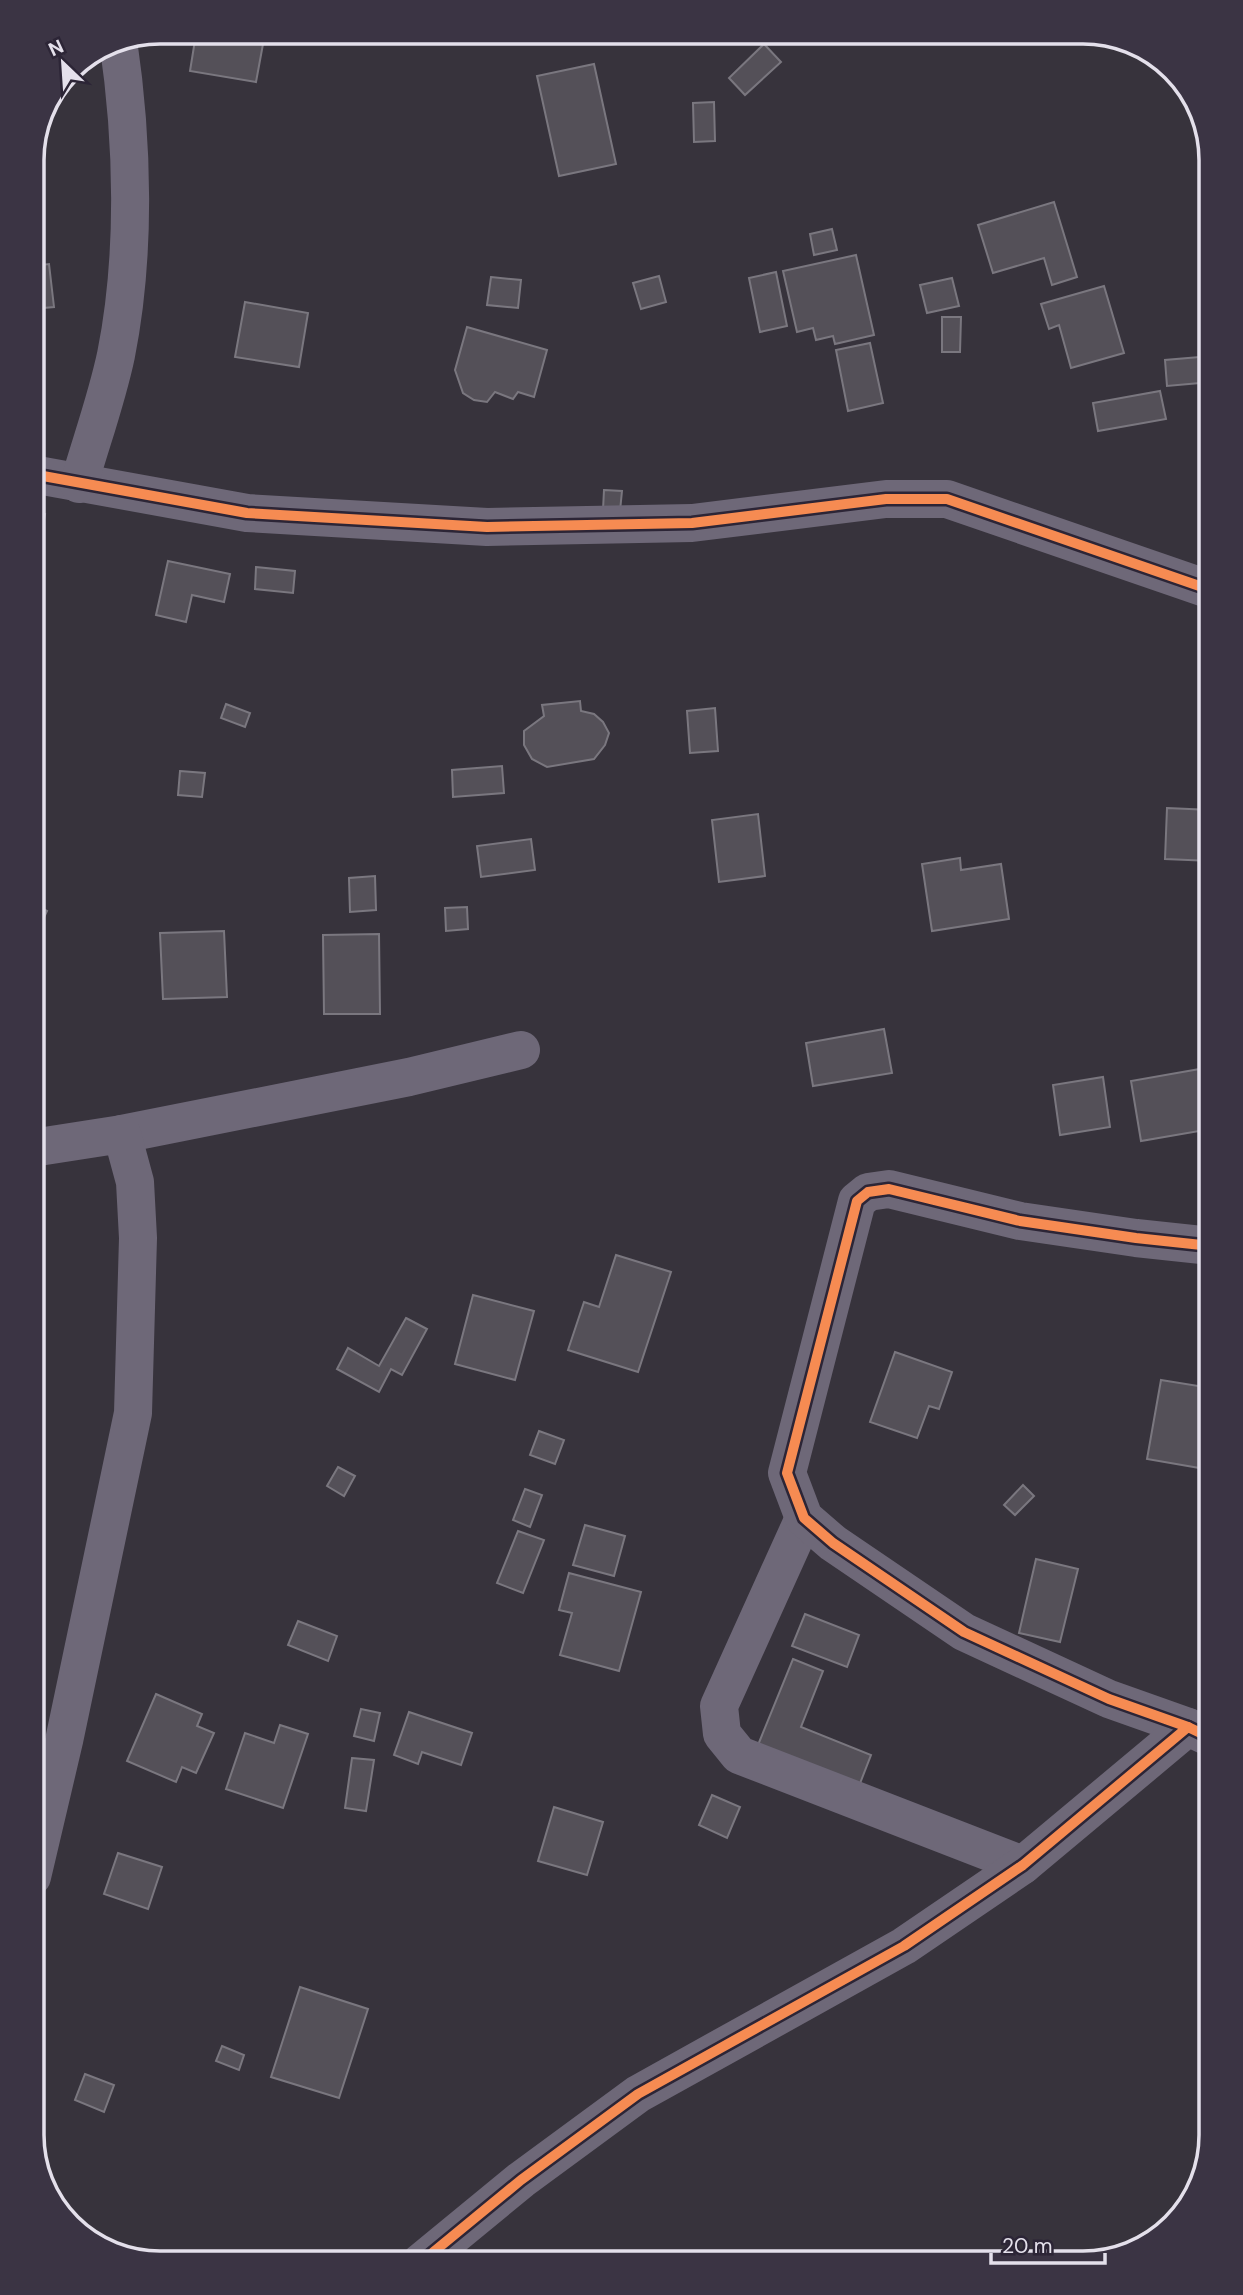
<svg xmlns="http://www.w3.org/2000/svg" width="1243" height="2295" font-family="'DM Sans',sans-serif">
	<rect width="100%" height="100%" fill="#37333c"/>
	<g fill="#545058" stroke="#7a777f" stroke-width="2">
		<polygon points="196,34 263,44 256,82 190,71"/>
		<polygon points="764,44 781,62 745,95 729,78"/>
		<polygon points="594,64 616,164 559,176 537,76"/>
		<polygon points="714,102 715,141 694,142 693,103"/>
		<polygon points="1054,202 1077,277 1052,285 1044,258 993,273 978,225"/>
		<polygon points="832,229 837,250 814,255 810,234"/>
		<polygon points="856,255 874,335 835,344 833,336 816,340 813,328 797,332 783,271"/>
		<polygon points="49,264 54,307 32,309 32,266"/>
		<polygon points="776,272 787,326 760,332 749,278"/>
		<polygon points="659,276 666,302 641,309 633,283"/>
		<polygon points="491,277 521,280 518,308 487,305"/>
		<polygon points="952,278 959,306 927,313 920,285"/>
		<polygon points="1104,286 1124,353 1071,368 1059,325 1049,329 1041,304"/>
		<polygon points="245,302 308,313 299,367 235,357"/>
		<polygon points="942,317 961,317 960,352 942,352"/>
		<polygon points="467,327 547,350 534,397 518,392 513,399 495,392 487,402 474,400 463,393 455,370"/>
		<polygon points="870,343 883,403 848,411 836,350"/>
		<polygon points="1211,356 1211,382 1167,386 1165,360"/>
		<polygon points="1160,391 1166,419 1098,431 1093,403"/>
		<polygon points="604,490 622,491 620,511 603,510"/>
		<polygon points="32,512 45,514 35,570 32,570"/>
		<polygon points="168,561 230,574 224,602 192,595 186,622 156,615"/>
		<polygon points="256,567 295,571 293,593 255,589"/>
		<polygon points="580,701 581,711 594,714 603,722 609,733 605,745 594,759 547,767 532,759 524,745 524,731 544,716 542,705"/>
		<polygon points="226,704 250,713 245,727 221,718"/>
		<polygon points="715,708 718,751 690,753 687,711"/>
		<polygon points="502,766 504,793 453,797 452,770"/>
		<polygon points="180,771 205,773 202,797 178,795"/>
		<polygon points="1167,808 1211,810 1211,861 1165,859"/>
		<polygon points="758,814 765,876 719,882 712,820"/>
		<polygon points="531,839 535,870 481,877 477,846"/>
		<polygon points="960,858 961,870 1001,864 1009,919 932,931 922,864"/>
		<polygon points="375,876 376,910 350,912 349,878"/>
		<polygon points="32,903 47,911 35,937 32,936"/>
		<polygon points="467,907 468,929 446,931 445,908"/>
		<polygon points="224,931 227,997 163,999 160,933"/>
		<polygon points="379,934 380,1014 324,1014 323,935"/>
		<polygon points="884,1029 892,1073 813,1086 806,1043"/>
		<polygon points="1211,1067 1211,1129 1141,1141 1131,1081"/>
		<polygon points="1103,1077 1110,1127 1060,1135 1053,1085"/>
		<polygon points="616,1255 671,1272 638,1372 568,1350 584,1302 599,1307"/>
		<polygon points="473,1295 534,1311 515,1380 455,1364"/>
		<polygon points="406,1318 427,1329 402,1375 391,1369 379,1392 337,1369 348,1348 379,1366"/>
		<polygon points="895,1352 952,1372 939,1409 929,1406 917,1438 870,1422"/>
		<polygon points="1161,1380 1211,1388 1211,1470 1147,1459"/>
		<polygon points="539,1431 564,1440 555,1464 530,1455"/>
		<polygon points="338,1467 355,1476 344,1496 327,1486"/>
		<polygon points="1023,1485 1034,1496 1015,1515 1004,1505"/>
		<polygon points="525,1489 542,1495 530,1527 513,1520"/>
		<polygon points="585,1525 625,1536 614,1576 573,1565"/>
		<polygon points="518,1531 544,1540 523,1593 497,1583"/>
		<polygon points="1036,1559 1078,1569 1060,1642 1019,1633"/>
		<polygon points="569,1573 641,1592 619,1671 560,1655 572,1613 559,1610"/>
		<polygon points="805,1614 859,1635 847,1667 792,1646"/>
		<polygon points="298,1621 337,1636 328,1661 288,1645"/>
		<polygon points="793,1659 823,1671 801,1727 871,1755 859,1786 758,1745"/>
		<polygon points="156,1694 202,1714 197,1726 214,1733 196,1773 182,1767 176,1782 127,1761"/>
		<polygon points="361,1709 380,1713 374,1741 354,1736"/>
		<polygon points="409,1712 472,1733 461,1765 422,1752 418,1764 394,1755"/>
		<polygon points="280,1725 308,1734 283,1808 226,1789 245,1733 274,1743"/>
		<polygon points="352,1758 374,1760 366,1811 345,1808"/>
		<polygon points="712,1795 740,1807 727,1838 699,1825"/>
		<polygon points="554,1807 603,1822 587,1875 538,1861"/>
		<polygon points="118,1853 162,1867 148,1909 104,1894"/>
		<polygon points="300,1987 368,2009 339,2098 271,2077"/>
		<polygon points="222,2046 244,2055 239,2070 216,2061"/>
		<polygon points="85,2074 114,2085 104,2112 75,2100"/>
	</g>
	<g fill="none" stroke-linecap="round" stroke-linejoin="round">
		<g stroke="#6e6878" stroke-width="38">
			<polyline points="32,474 247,513 487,527 692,523 886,499 947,499 1211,590"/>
			<path d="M79,484C91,442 107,398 116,355C136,255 133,141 118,40"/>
			<polyline points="122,1134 409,1077 521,1050"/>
			<polyline points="804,1518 719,1706 722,1734 739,1755 1023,1865"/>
			<polyline points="1188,1727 1109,1699 964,1632 833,1543 804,1518 787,1473 857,1201 868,1192 889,1189 1020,1221 1136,1238 1211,1246"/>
			<polyline points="32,1877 64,1741 133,1413 138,1238 135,1182 122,1134 32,1148"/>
			<polyline points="420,2263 521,2180 638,2094 904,1946 1023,1865 1188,1727 1207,1736"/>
		</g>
		<defs>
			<g id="cycleway">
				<polyline points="32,474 247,513 487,527 692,523 886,499 947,499 1211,590"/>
				<polyline points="1188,1727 1109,1699 964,1632 833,1543 804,1518 787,1473 857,1201 868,1192 889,1189 1020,1221 1136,1238 1211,1246"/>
				<polyline points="420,2263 521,2180 638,2094 904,1946 1023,1865 1188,1727 1211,1738"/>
			</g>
		</defs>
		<use href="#cycleway" stroke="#2c2536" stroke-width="15"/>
		<use href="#cycleway" stroke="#f68b52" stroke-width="10"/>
	</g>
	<path d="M0 0H1243V2295H0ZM160 44H1083A116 116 0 0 1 1199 160V2135A116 116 0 0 1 1083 2251H160A116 116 0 0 1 44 2135V160A116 116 0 0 1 160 44Z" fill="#3b3444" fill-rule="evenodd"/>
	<path fill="none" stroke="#e4e0eb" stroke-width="3.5" d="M160 44H1083A116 116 0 0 1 1199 160V2135A116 116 0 0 1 1083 2251H160A116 116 0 0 1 44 2135V160A116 116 0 0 1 160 44Z"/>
	<g transform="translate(63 63) rotate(335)" stroke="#2c2536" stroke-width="5" paint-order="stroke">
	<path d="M0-5L12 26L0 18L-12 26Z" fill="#e4e0eb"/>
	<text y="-10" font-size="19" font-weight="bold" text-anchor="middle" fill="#e4e0eb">N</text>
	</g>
	<path d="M991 2253v10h114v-10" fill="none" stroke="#e4e0eb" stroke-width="3.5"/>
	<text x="1002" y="2253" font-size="21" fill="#e4e0eb" stroke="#2c2536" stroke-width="5" paint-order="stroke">20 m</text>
</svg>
